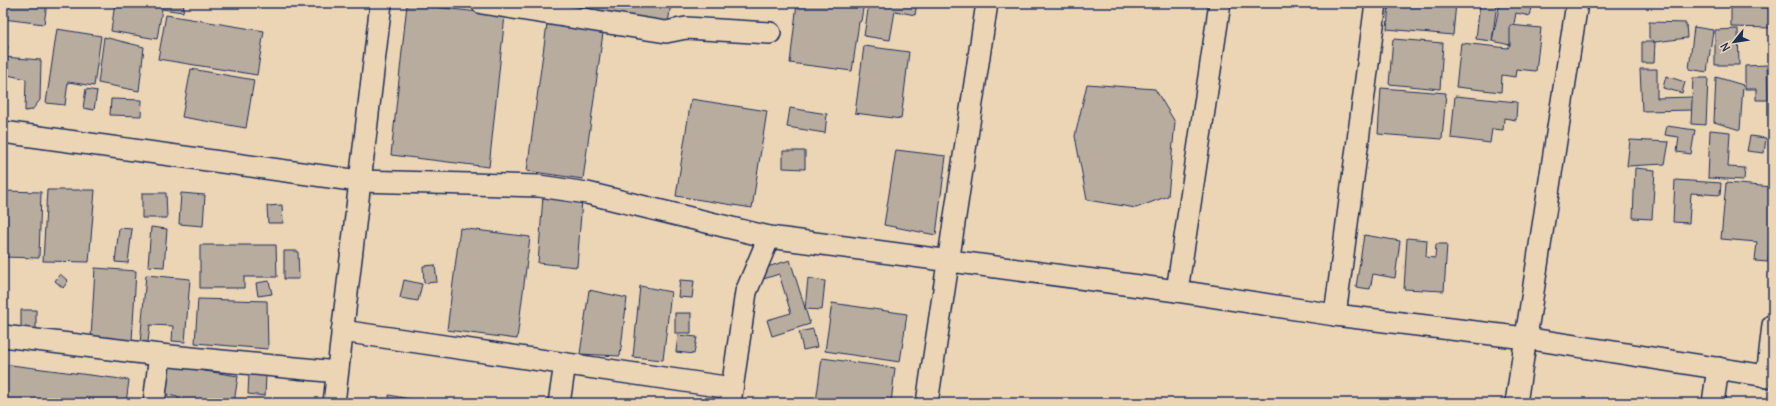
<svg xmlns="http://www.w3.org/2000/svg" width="1776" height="406" font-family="Delius,sans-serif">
	<rect width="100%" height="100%" fill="#ecd5b4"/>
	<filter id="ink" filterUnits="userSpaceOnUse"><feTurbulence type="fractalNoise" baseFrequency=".025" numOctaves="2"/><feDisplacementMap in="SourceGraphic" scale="8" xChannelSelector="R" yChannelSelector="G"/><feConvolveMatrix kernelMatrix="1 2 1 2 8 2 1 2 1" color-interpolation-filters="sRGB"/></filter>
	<g filter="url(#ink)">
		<g fill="#b8ac9f" stroke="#1b2f5e">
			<polygon points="3,3 47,3 44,24 3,19"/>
			<polygon points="115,3 184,3 183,12 162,9 157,39 111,31"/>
			<polygon points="571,3 671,3 668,24 570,12"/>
			<polygon points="797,3 864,3 861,21 859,22 852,71 790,63"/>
			<polygon points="869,3 917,3 915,15 895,11 890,40 864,36"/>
			<polygon points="1389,3 1456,3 1453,35 1387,29"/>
			<polygon points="1480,3 1497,3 1492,41 1476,39"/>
			<polygon points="1500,3 1533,3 1530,16 1516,13 1510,45 1492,41"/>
			<polygon points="1731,3 1773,3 1773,28 1731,27"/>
			<polygon points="407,4 505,15 489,167 391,155"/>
			<polygon points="166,15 264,31 257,75 158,59"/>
			<polygon points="1649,22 1686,23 1687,38 1655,42 1649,39"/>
			<polygon points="547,24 603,33 583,179 527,171"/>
			<polygon points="1510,25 1541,28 1536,71 1516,69 1515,77 1502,75 1501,92 1456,87 1461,43 1508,48 1510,45"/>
			<polygon points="1694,27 1713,30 1707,72 1689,69"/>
			<polygon points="57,29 101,36 94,86 68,82 65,105 46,103"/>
			<polygon points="1738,29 1739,65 1715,65 1715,30"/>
			<polygon points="104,37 144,47 139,91 98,83"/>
			<polygon points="1393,39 1443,43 1440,89 1389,84"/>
			<polygon points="1642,42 1655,42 1654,63 1642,63"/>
			<polygon points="3,44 8,46 7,51 3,51"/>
			<polygon points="864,46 909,52 901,119 855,113"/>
			<polygon points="3,57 41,60 40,100 32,110 25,111 26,79 3,74"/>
			<polygon points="1767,65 1768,100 1756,100 1756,89 1745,89 1745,66"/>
			<polygon points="191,69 254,80 246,128 182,117"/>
			<polygon points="1640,69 1657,69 1657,98 1694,97 1695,110 1642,111"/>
			<polygon points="1666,76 1685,82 1682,93 1663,88"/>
			<polygon points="1716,77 1743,85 1740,130 1714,122"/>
			<polygon points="1693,78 1708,78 1706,125 1691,124"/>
			<polygon points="1087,84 1155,89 1175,122 1168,196 1136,208 1087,200 1075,136"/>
			<polygon points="1381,88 1446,93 1442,139 1378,134"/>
			<polygon points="86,89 97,91 94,110 83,108"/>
			<polygon points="1455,96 1517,102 1516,120 1504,118 1503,130 1492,129 1490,143 1451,138"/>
			<polygon points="111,99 142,100 141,116 110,115"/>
			<polygon points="691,99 767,111 752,208 676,196"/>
			<polygon points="790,108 827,114 825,133 787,127"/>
			<polygon points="1667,126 1695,130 1691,154 1677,152 1679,137 1665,135"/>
			<polygon points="1710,130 1730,132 1728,167 1745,168 1744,180 1708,178"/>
			<polygon points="1750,136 1766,138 1764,153 1747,151"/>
			<polygon points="1630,140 1669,142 1665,164 1627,166"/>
			<polygon points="896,150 946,156 936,235 884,225"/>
			<polygon points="783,151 805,151 805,169 783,168"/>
			<polygon points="1635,168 1655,170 1652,219 1633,218"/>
			<polygon points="1675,180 1721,183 1720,195 1691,193 1689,223 1673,222"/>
			<polygon points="1726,183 1773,187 1768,262 1755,261 1757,242 1721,239"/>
			<polygon points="47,190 95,190 89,262 43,261"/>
			<polygon points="3,191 41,192 39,258 3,257"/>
			<polygon points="142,193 166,193 167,218 142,218"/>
			<polygon points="181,193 205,195 203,226 179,224"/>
			<polygon points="543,196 582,200 577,267 538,263"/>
			<polygon points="282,205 283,223 268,223 267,206"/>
			<polygon points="151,227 167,229 164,267 148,266"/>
			<polygon points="119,228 132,229 128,263 115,262"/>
			<polygon points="460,228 530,237 517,339 447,330"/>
			<polygon points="1364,235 1400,241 1395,278 1373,274 1370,289 1356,287"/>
			<polygon points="1407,238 1427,240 1426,257 1435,258 1436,244 1447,244 1444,291 1404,289"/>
			<polygon points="200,245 276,245 277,277 244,277 244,288 200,288"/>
			<polygon points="284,251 298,251 299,279 284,279"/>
			<polygon points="790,260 810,324 772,336 767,320 791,313 779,274 754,282 751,272"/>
			<polygon points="435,265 437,282 424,283 423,266"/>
			<polygon points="95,268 136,271 132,341 91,338"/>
			<polygon points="60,274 68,281 63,288 55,281"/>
			<polygon points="146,275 190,279 185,342 172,341 173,326 150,325 148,342 140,344"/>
			<polygon points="808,278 825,281 822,310 805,309"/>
			<polygon points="404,280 422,284 418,301 400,298"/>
			<polygon points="680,280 694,281 692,298 678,297"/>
			<polygon points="269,281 272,294 258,296 256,283"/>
			<polygon points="640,286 671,292 663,360 633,357"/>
			<polygon points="589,290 627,298 620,356 580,354"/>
			<polygon points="198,299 267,301 268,349 195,343"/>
			<polygon points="832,303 907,314 900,362 825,351"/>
			<polygon points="21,310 36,310 36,334 21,333"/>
			<rect x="675" y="313" width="16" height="20"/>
			<rect x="3" y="317" width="3" height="18"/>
			<polygon points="813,329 817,347 803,350 799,332"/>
			<polygon points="678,335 697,337 694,354 676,352"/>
			<polygon points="822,358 895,368 891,403 816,402"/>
			<polygon points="3,364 129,380 126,403 3,403"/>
			<polygon points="166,365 238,376 234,403 178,403 178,397 162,394"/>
			<polygon points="249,373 266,375 265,396 248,394"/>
			<polygon points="389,395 429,403 390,403"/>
		</g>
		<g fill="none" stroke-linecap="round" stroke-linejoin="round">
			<defs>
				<g id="street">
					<polyline points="482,3 666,32 686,28 770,33"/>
					<polyline points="3,132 359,181 539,186 587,193 769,237 1177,291 1335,315 1525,338 1773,377"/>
					<polyline points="1177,291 1220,3"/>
					<polyline points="1335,315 1376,3"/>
					<polyline points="342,331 732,388"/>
					<polyline points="3,336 160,355 337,372"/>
					<polyline points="1767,377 1773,325"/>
					<polyline points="154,403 160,355"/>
					<polyline points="334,403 381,3"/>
					<polyline points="559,403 565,364"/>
					<polyline points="730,403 746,292 769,237"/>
					<polyline points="927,403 987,3"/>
					<polyline points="1516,403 1577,3"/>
					<polyline points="1713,403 1718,368"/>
				</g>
			</defs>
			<use href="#street" stroke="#1b2f5e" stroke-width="24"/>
			<use href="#street" stroke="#ecd5b4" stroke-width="21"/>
		</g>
	</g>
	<rect width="1776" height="406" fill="none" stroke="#ecd5b4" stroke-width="16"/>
	<rect x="8" y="8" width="1760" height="390" fill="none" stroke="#1b2f5e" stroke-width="1.5" filter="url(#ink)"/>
	<g transform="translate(1734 42) rotate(240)" stroke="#ecd5b4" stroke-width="3" paint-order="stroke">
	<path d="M0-3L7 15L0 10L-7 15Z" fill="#1b2f5e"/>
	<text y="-6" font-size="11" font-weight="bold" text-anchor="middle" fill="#1b2f5e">N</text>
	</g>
</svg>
